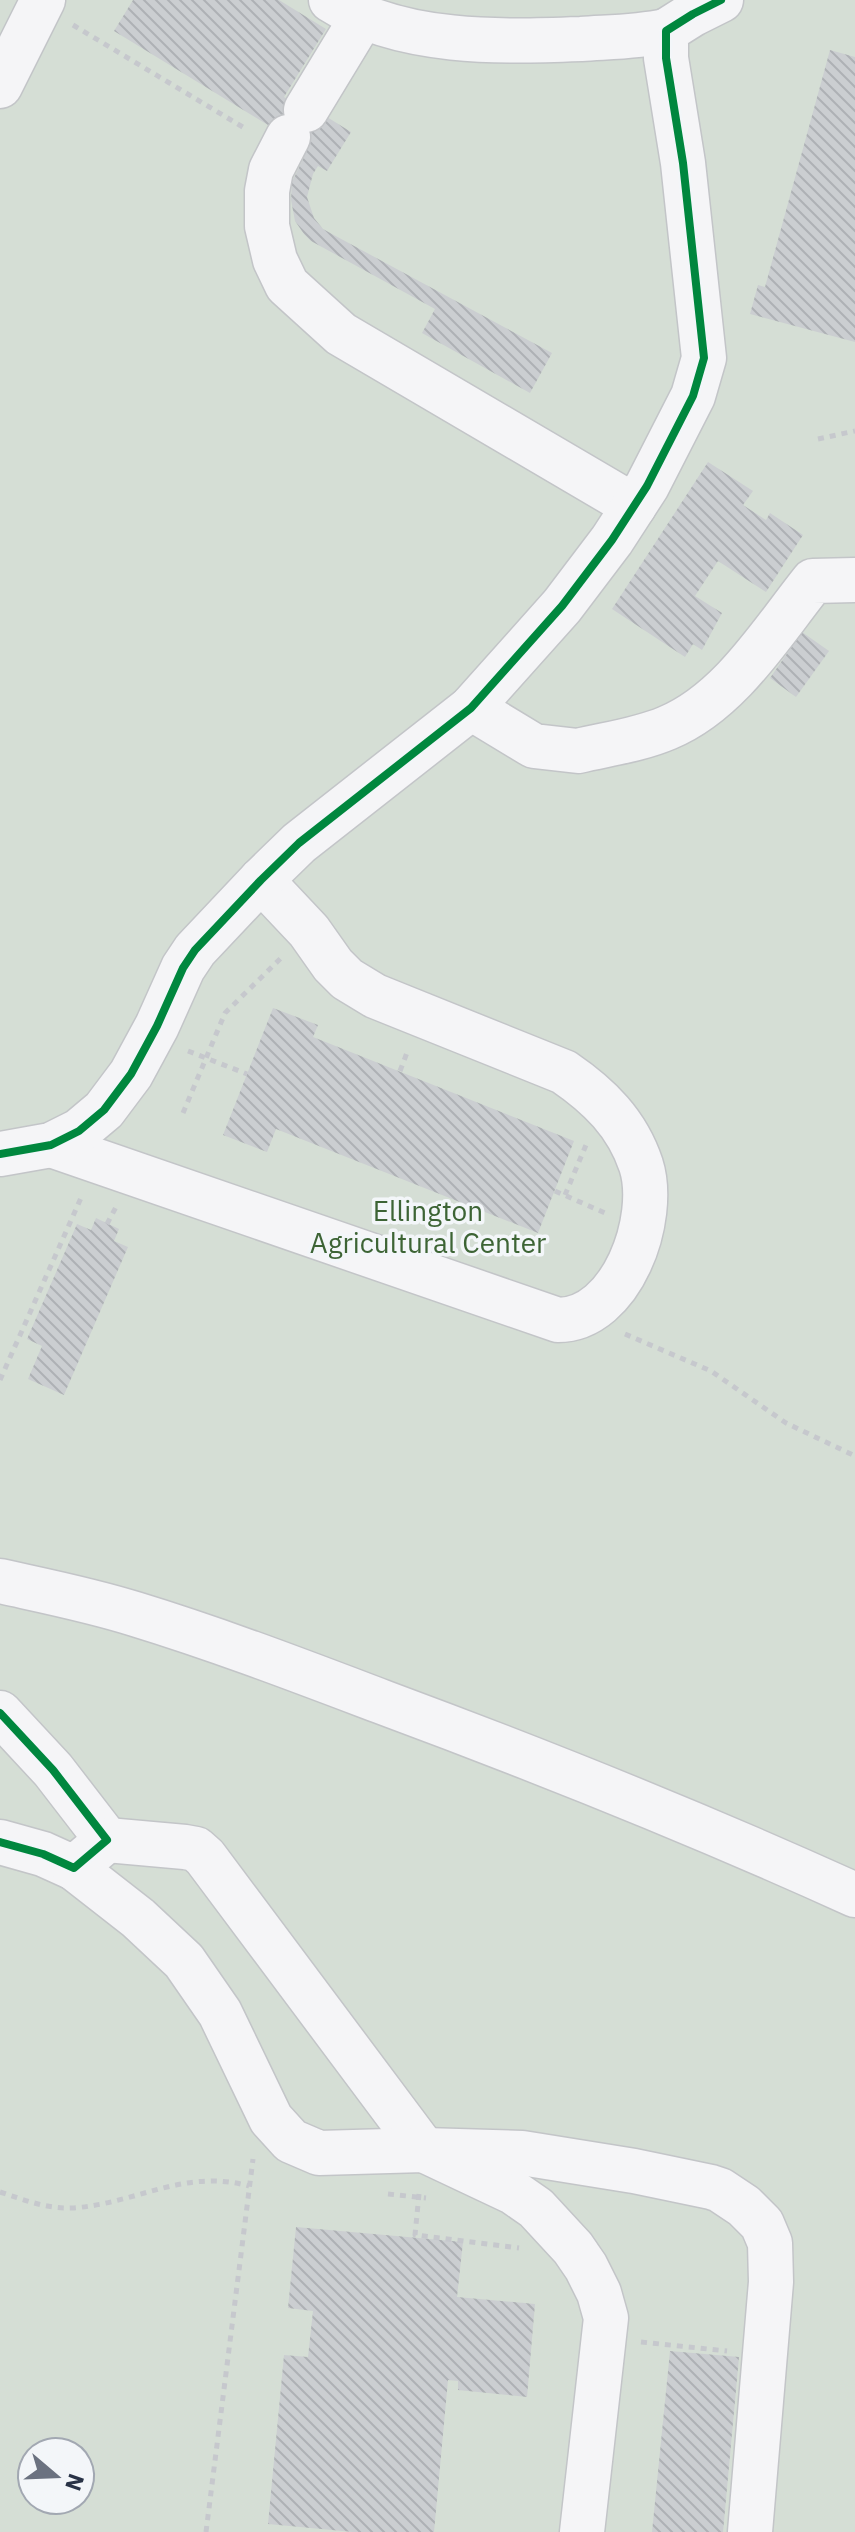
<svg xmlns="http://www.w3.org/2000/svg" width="855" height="2532" font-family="'IBM Plex Sans',sans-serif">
	<defs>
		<pattern id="building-back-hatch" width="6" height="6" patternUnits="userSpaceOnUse" patternTransform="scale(2)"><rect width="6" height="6" fill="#cbced1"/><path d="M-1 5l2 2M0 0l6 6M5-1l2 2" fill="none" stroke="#aeb1b5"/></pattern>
	</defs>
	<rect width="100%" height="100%" fill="#e5e7ea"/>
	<path fill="#d5ded5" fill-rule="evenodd" d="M0,0H855V2532H0ZM32,2452H80V2500H32Z"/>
	<g fill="url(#building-back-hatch)">
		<polygon points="133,0 279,0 326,29 284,97 317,117 319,112 351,132 327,171 318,166 313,174 307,197 314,218 323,229 332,234 552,353 530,393 422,333 435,309 311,241 304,234 295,221 291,200 292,182 304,157 295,151 299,144 114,31"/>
		<polygon points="830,50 855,57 855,342 750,314 758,285 765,287"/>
		<polygon points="708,462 753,491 743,505 766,520 770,513 803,535 766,592 718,561 695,596 722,613 702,650 693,644 685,657 612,609"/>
		<polygon points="802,632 829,651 796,697 770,678"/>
		<polygon points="273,1008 318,1025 313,1037 574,1141 538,1233 276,1129 267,1152 223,1135"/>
		<polygon points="96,1218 119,1229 114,1241 128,1247 64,1395 28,1379 42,1346 27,1339 77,1224 91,1230"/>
		<polygon points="296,2227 463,2242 457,2297 535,2304 527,2397 458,2390 458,2381 448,2380 434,2532 353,2532 268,2524 284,2355 308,2357 313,2311 288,2308"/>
		<polygon points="670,2351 739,2357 723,2532 652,2532"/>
	</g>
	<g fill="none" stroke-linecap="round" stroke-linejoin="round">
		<defs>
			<g id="minor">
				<path d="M331,0C401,45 501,42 581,39C610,37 637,37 666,31"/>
				<polyline points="0,86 43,0"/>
				<polyline points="306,110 363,16"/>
				<polyline points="288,137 271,170 267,191 267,226 275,260 287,285 341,334 634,506"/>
				<path d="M471,708L534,746L578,751C607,744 639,740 667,728C730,702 772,632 813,581L855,580"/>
				<path d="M51,1145L558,1320C622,1320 658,1218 641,1165C627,1123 599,1096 564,1072L375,996L347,979L333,965L309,931L261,880"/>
				<polyline points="0,1154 51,1145 79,1131 104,1110 131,1074 157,1026 183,968 195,950 261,880 299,843 471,708 562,606 612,540 647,486 693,396 704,358 683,163 666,58 666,31 693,14 721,0"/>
				<path d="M0,1581C45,1591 91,1600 135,1614C220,1640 303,1672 385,1703C544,1762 701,1825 855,1895"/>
				<polyline points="0,1713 53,1770 107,1840 74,1868 43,1854 0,1842"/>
				<polyline points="107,1840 185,1847 196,1849 205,1857 424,2150 513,2192 536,2208 573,2248 586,2267 599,2293 606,2318 582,2532"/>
				<polyline points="74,1868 138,1918 184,1961 220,2013 271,2119 291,2141 319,2153 424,2150 522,2153 634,2171 711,2187 720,2190 744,2206 762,2224 770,2243 771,2282 750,2532"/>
			</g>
		</defs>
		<use href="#minor" stroke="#c3c5c8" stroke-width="47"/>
		<g stroke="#c6c8cd" stroke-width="5" stroke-dasharray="6 6" stroke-linecap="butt">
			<polyline points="73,25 246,129"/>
			<polyline points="818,439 855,431"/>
			<polyline points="188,1051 247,1074"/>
			<polyline points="400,1071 408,1050"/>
			<polyline points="183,1113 225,1013 282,957"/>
			<polyline points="555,1191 605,1213"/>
			<polyline points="565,1195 586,1145"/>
			<polyline points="107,1224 116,1207"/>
			<polyline points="625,1334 711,1371 786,1423 855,1456"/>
			<polyline points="0,1380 81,1198"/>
			<path d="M0,2192C25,2200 46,2209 72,2208C136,2204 184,2168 249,2186"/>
			<polyline points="388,2194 426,2198"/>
			<polyline points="419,2194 415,2235 519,2248"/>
			<polyline points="641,2342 727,2351"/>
			<polyline points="206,2532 253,2159"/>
		</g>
		<use href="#minor" stroke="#f5f5f7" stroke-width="44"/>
		<defs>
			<g id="cycleway">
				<polyline points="0,1154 51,1145 79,1131 104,1110 131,1074 157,1026 183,968 195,950 261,880 299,843 471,708 562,606 612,540 647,486 693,396 704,358 683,163 666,58 666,31 693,14 721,0"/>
				<polyline points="0,1713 53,1770 107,1840 74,1868 43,1854 0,1842"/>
			</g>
		</defs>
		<use href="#cycleway" stroke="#f3f6f9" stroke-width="13"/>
		<use href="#cycleway" stroke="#00873e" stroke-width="8"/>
	</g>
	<g text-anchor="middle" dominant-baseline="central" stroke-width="7" stroke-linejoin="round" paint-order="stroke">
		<g font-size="28" fill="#3d6435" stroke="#f3f6f9">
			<text x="428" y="1210">Ellington<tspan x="428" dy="32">Agricultural Center</tspan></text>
		</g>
	</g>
	<g transform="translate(56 2476) rotate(109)"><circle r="38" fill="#f3f6f9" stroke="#a2a8b2" stroke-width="2"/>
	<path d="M0-6L14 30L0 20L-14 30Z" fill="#6b7280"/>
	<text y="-12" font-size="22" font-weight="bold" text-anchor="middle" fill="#293347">N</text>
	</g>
</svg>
